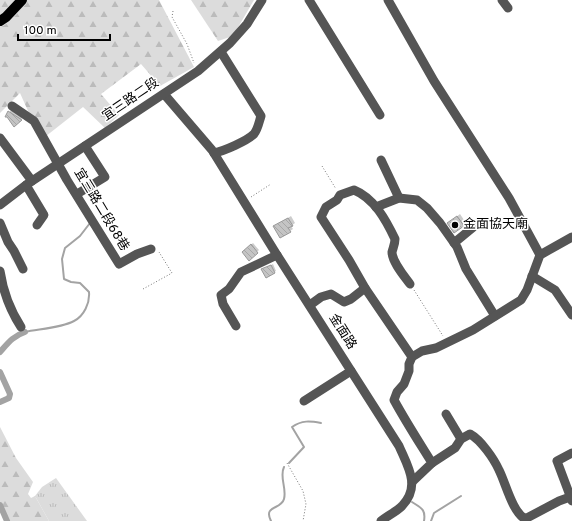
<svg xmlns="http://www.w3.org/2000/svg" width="572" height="521" font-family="Overpass,'Noto Sans TC',sans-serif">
	<defs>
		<pattern id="grass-tufts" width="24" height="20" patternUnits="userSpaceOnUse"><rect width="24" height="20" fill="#dcdcdc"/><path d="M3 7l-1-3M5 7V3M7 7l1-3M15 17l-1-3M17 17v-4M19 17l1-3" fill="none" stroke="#bbb"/></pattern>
		<pattern id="forest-firs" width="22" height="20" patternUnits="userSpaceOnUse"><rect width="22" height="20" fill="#dcdcdc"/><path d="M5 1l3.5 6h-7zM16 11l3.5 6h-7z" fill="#bbb"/></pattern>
		<pattern id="building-back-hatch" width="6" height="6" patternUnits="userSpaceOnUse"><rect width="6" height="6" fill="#c4c4c4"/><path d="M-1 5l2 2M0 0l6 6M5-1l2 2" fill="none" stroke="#a7a7a7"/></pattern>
	</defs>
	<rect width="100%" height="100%" fill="#fff"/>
	<polygon fill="url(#grass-tufts)" points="56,478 87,521 49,521 35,496 42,487"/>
	<g fill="url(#forest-firs)">
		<polygon points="0,0 159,0 194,67 160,86 141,64 101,94 119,115 105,128 83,107 41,140 20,93 0,113"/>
		<polygon points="191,0 254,0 233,36 218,41"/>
		<polygon points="0,427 16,458 33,482 28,494 31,498 35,496 49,521 7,521 8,519 0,502"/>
	</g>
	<g fill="#0003">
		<polygon points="11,110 22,118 15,126 7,116"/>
		<polygon points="460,214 466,223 463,225 451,221"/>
		<polygon points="291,216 295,223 291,226 293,229 290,231 275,226"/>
		<polygon points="253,243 259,250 249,259 243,252"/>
		<polygon points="273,264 276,271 266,276 263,269"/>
	</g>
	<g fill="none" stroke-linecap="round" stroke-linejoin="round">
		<g stroke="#a3a3a3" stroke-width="2">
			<path d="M25,332C39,329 61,328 74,321C84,316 90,303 89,292L80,283L71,282L64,279L62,259L65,248L80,236L90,223"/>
			<path d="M289,463L304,447L292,427C302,420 310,421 321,423"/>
			<path d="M412,502C421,508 426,509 424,521"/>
			<path d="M271,521C263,505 281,510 284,499C287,488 279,477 284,467"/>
			<polyline points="431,521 434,513 461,496"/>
		</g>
		<g stroke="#a3a3a3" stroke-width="6">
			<path d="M0,352C8,343 13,336 25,332"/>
			<polyline points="0,372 10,394 9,398 0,402"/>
			<polyline points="0,505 7,521"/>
		</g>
	</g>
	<g fill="url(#building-back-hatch)" stroke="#999">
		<polygon points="8,111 22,120 14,127 7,117 5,117"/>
		<polygon points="457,216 464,226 454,233 447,223"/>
		<polygon points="288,218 293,226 288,228 291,232 280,238 273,226"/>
		<polygon points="251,244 258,253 249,261 242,252"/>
		<polygon points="271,265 275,273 266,278 261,269"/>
	</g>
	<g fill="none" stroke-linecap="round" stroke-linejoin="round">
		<defs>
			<polyline id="major" points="0,21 6,17 22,0"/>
		</defs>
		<use href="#major" stroke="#dbdbdb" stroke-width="12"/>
		<g stroke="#777" stroke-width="1" stroke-dasharray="1 2" stroke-linecap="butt">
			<polyline points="173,11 172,17 187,44 194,63"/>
			<polyline points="322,166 336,189"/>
			<polyline points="251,197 271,184"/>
			<polyline points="143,289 172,273 159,252"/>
			<polyline points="414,290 443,336"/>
			<polyline points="287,463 303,491 306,504 303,521"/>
		</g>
		<g stroke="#555" stroke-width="9">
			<polyline points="309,0 380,115"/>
			<polyline points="388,0 434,81 509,198 540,255"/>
			<polyline points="502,0 508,8"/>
			<path d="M164,94L212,150L277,255L399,446C408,467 421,486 402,506C396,512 387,516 381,521"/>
			<polyline points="12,106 34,121 67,180 119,264 137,254 151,249"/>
			<polyline points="0,138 32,181"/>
			<path d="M214,153C224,151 247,141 254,134C258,129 259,122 261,116L221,52"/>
			<polyline points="381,160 399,198"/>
			<polyline points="26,185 44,215 37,225"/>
			<polyline points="77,194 105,177 85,146"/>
			<polyline points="0,205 26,185 198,71 230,43 247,24 262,0"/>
			<polyline points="376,207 399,198 417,200 427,208 440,223 457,247 466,269 495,316"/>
			<polyline points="0,223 8,242 14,251 23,269"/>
			<polyline points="454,243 477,224"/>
			<path d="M0,271C3,291 10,310 21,327"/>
			<polyline points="532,276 555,290 572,315"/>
			<path d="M410,284C405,277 392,262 392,252C393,248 395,244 395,239C386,220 374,198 354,190L340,195L337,200L326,207L321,217L349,260L365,288L412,357"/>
			<polyline points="310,305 321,297 331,294 344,302 351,299 365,288"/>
			<polyline points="236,326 223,304 221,295 229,289 241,272 277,255"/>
			<polyline points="304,401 351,371"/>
			<polyline points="446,414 461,439"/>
			<polyline points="572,453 557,461 572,501"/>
			<path d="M432,463L455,448L461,439L470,434C481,440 494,459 499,470C506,484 512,511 525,519L559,501L570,497"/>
			<path d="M412,482L432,463C419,442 406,422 394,400L397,392L404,384L409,371V364L412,357L422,351L436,348L473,330L521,300L527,290L540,255L572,237"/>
		</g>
		<use href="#major" stroke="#000" stroke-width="10"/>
	</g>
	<circle fill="#000" stroke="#fff" stroke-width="1.5" cx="455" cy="225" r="4"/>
	<g text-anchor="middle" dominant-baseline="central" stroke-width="3" stroke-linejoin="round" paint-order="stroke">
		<g font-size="13" fill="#000" stroke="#fff">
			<text transform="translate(131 100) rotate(-34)">宜三路二段</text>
			<text transform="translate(101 210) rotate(59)">宜三路二段68巷</text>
			<text transform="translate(342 332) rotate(58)">金面路</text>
		</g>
		<g font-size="13" fill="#000" stroke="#fff" text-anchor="start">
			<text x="463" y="225">金面協天廟</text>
		</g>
	</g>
	<path d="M18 34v6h92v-6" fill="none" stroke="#000000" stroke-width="2"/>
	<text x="24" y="34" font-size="12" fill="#000000" stroke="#ffffff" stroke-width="3" paint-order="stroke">100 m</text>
</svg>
